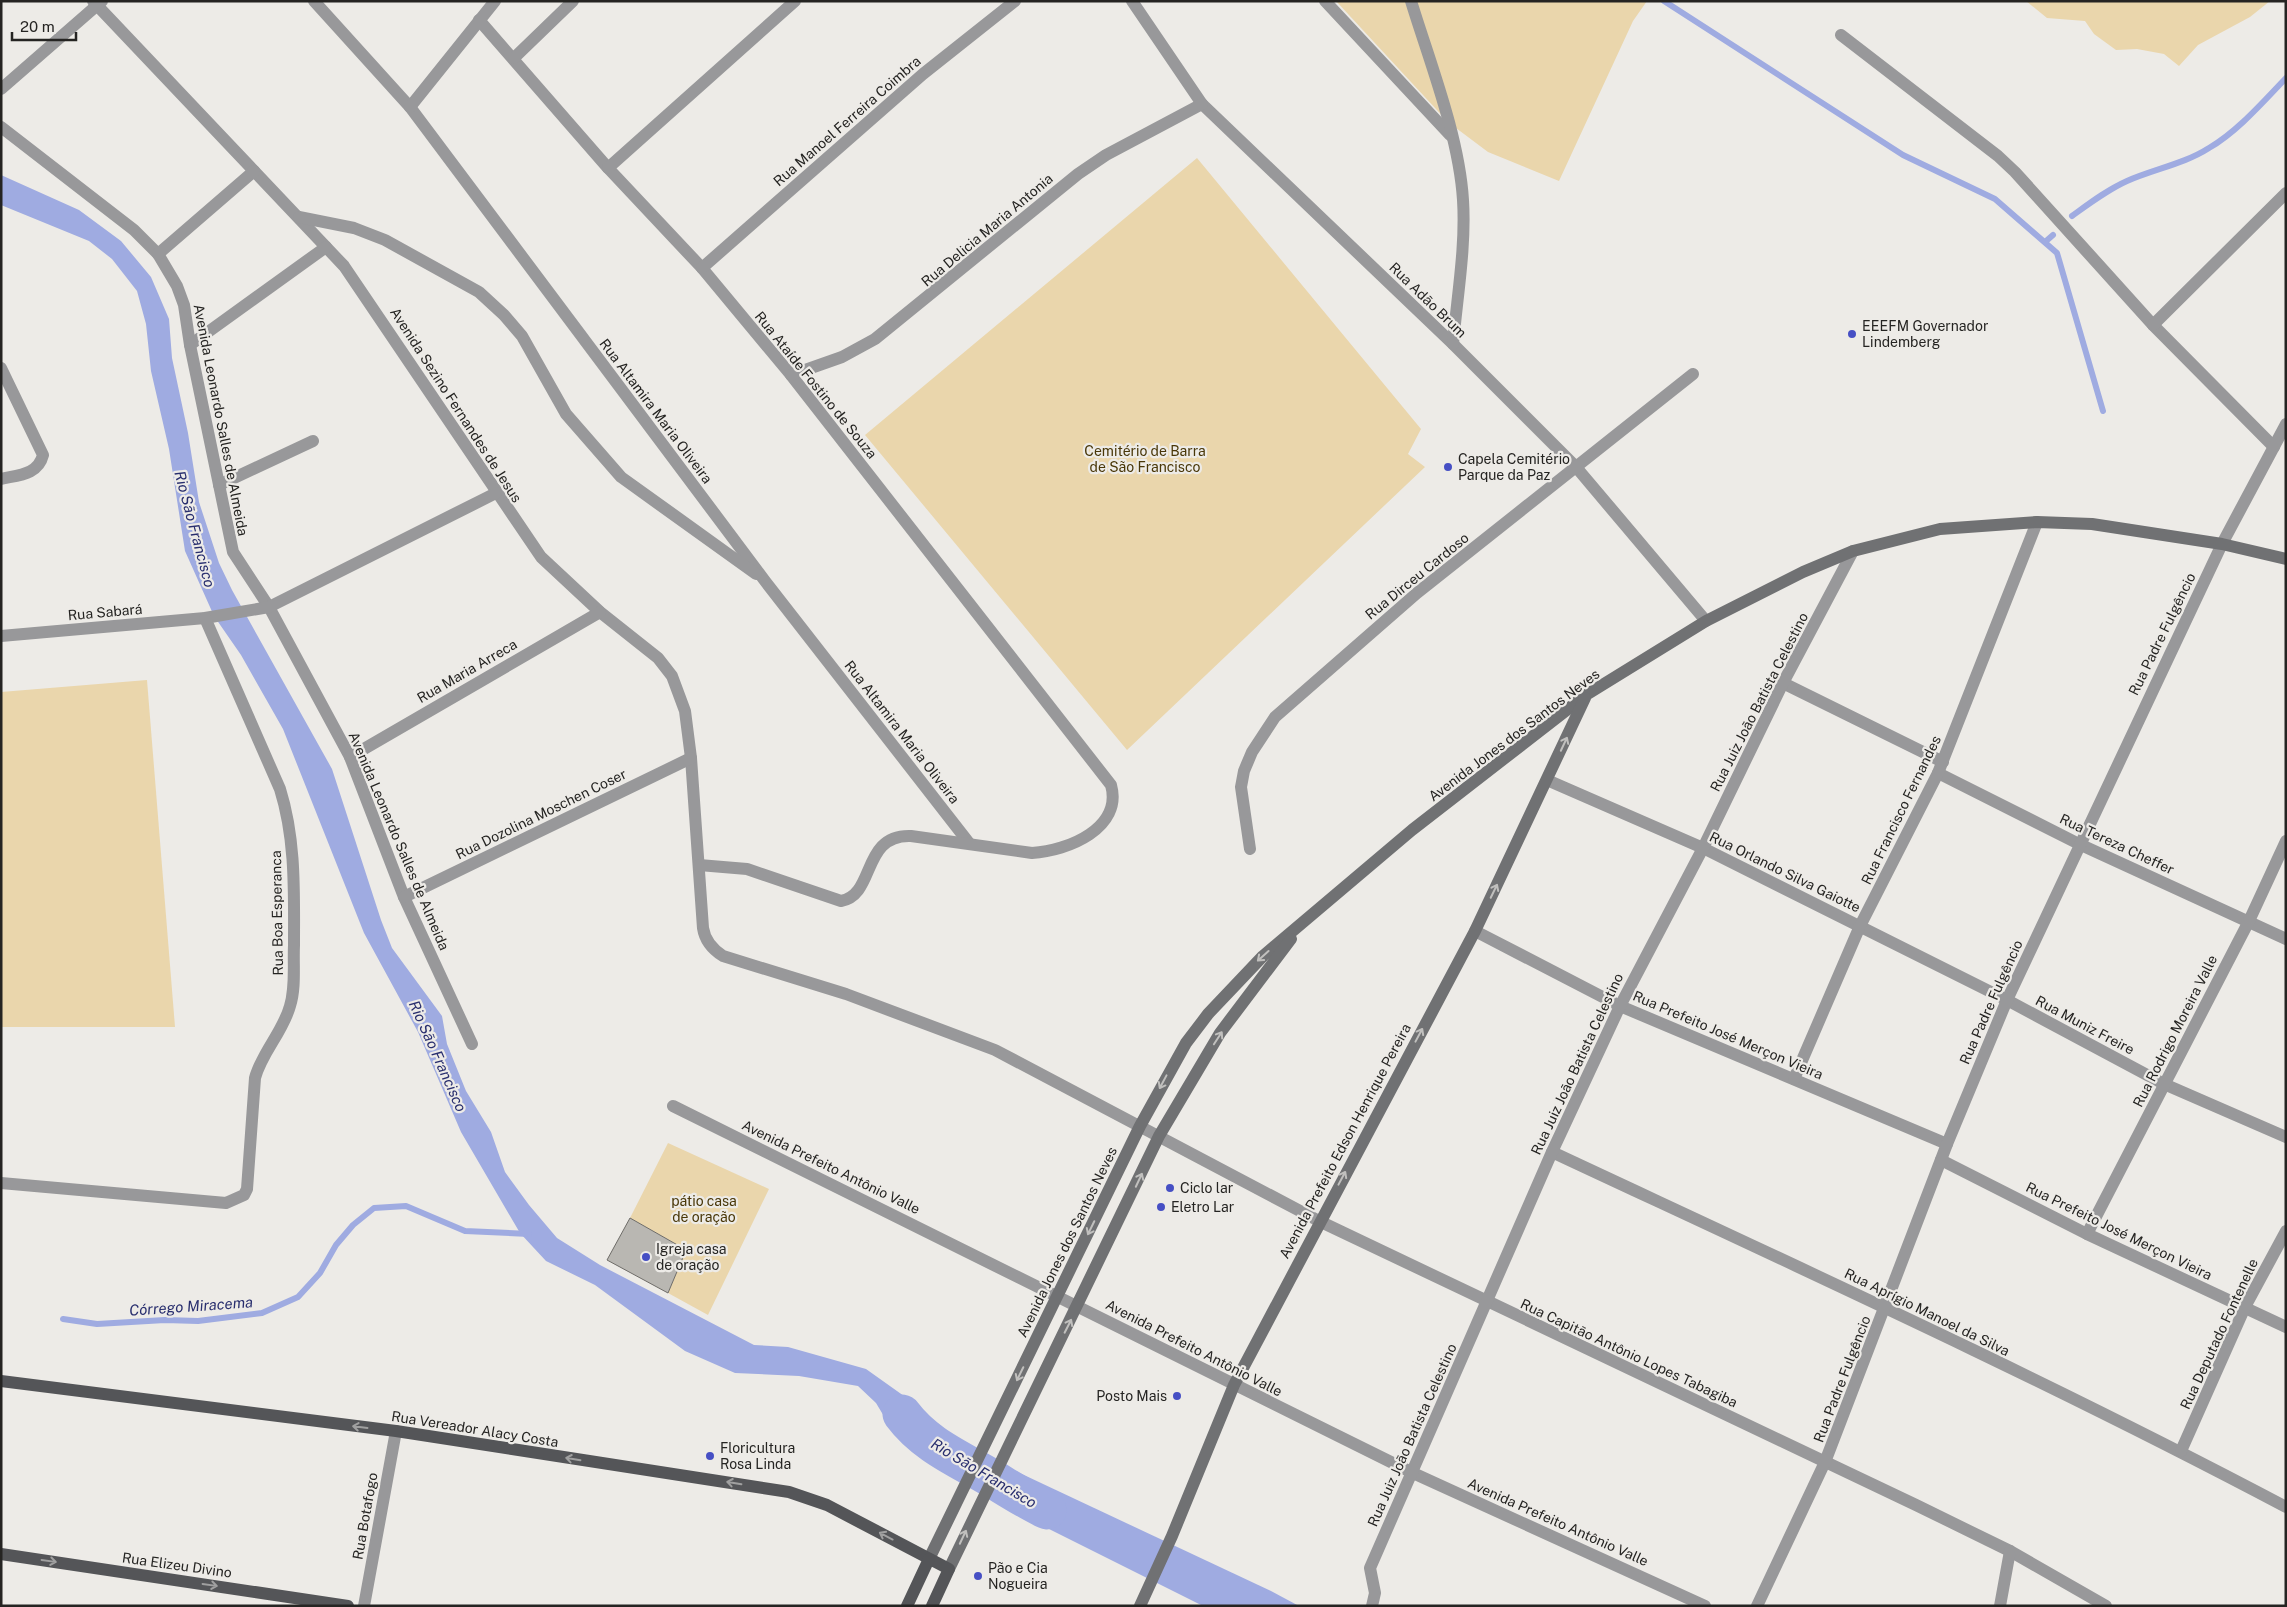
<svg xmlns="http://www.w3.org/2000/svg" width="2287" height="1607" font-family="'Public Sans',sans-serif">
	<rect width="100%" height="100%" fill="#edebe7"/>
	<g fill="#ead6ac">
		<polygon points="1336,1 1647,1 1633,21 1559,181 1488,152 1448,122"/>
		<polygon points="2026,1 2270,1 2250,17 2198,45 2179,66 2164,54 2137,49 2116,50 2094,34 2085,21 2047,18"/>
		<polygon points="1197,158 1421,429 1408,454 1425,467 1127,750 865,435"/>
		<polygon points="147,680 175,1027 1,1027 1,692"/>
		<polygon points="668,1143 769,1189 708,1315 668,1293 684,1255 681,1247 630,1218"/>
	</g>
	<g fill="#9fabe1">
		<polygon points="1,175 79,210 121,241 151,277 169,319 172,358 188,433 199,502 219,563 232,590 332,769 381,920 392,948 442,1016 447,1044 466,1091 491,1132 505,1172 529,1205 557,1238 600,1265 754,1345 788,1347 866,1369 904,1396 914,1420 947,1437 937,1456 894,1433 876,1403 858,1386 799,1376 735,1373 685,1351 595,1285 546,1261 520,1233 461,1132 418,1032 364,933 283,729 241,655 214,616 185,551 169,449 151,371 146,324 137,291 112,259 89,241 1,205"/>
		<polygon points="1009,1468 1271,1591 1299,1606 1203,1606 993,1501"/>
	</g>
	<g fill="none" stroke-linecap="round" stroke-linejoin="round">
		<g stroke="#9fabe1" stroke-width="6">
			<polyline points="1664,1 1903,155 1995,199 2057,253 2103,411"/>
			<path d="M2072,216C2090,203 2107,190 2127,181C2154,169 2184,164 2209,148C2237,132 2263,102 2286,78"/>
			<polyline points="2045,242 2053,235"/>
			<polyline points="63,1319 97,1324 165,1320 198,1321 262,1313 298,1297 320,1273 336,1245 353,1225 374,1208 406,1206 465,1231 529,1234"/>
		</g>
		<path stroke="#9fabe1" stroke-width="39" d="M902,1414C926,1446 960,1459 993,1479C1011,1490 1028,1501 1047,1510"/>
	</g>
	<polygon fill="#b9b7b2" stroke="#6e6c68" points="630,1218 681,1247 684,1255 668,1293 607,1260"/>
	<g fill="none" stroke-linecap="round" stroke-linejoin="round">
		<g stroke="#98989a" stroke-width="12">
			<path d="M93,1L344,266L541,557L600,612L658,658L672,676L685,711L691,758L703,928C705,941 712,949 723,956L846,994L995,1050L1319,1221L1916,1505L2010,1551L2106,1606"/>
			<polyline points="314,1 410,107 765,581 969,843"/>
			<polyline points="1132,1 1202,104 1453,344 1576,467 1706,621"/>
			<polyline points="1325,1 1450,135"/>
			<path d="M1411,1C1430,63 1459,136 1463,200C1466,247 1457,297 1453,344"/>
			<path d="M479,20L608,168L702,268L791,375L1111,785C1123,828 1068,851 1032,853L911,836C861,834 876,895 841,901L747,869L699,865"/>
			<polyline points="1841,35 1998,156 2015,172 2153,325 2274,447"/>
			<polyline points="514,58 573,1"/>
			<polyline points="1,89 102,1"/>
			<polyline points="410,107 495,1"/>
			<polyline points="1,127 134,230 158,254 177,286 184,305 190,345 233,552 269,607 350,757 404,897 472,1044"/>
			<polyline points="608,168 795,1"/>
			<polyline points="299,217 354,228 385,240 479,292 504,315 522,336 566,414 621,477 756,574"/>
			<polyline points="158,254 254,171"/>
			<polyline points="702,268 923,74 1015,1"/>
			<polyline points="2153,325 2286,193"/>
			<polyline points="190,345 326,247"/>
			<path d="M1,368L43,455C38,475 18,475 1,479"/>
			<polyline points="791,375 842,357 875,339 1078,174 1106,155 1202,104"/>
			<polyline points="219,485 313,441"/>
			<polyline points="1,636 205,618 269,607 496,493"/>
			<polyline points="1783,683 1943,762"/>
			<polyline points="350,757 600,612"/>
			<polyline points="1938,773 2079,844 2286,939"/>
			<polyline points="1547,780 1703,848 2007,1000 2164,1084 2286,1137"/>
			<polyline points="1250,849 1241,787 1244,771 1252,752 1275,717 1417,593 1693,374"/>
			<polyline points="404,897 691,758"/>
			<polyline points="1475,931 1620,1006 1947,1144"/>
			<polyline points="1794,1079 1860,926 1938,773 2037,522"/>
			<polyline points="673,1106 1413,1473 1705,1606"/>
			<path d="M1552,1152C1798,1267 2046,1380 2286,1507"/>
			<polyline points="1941,1160 2087,1234 2286,1327"/>
			<path d="M1,1183L226,1203L244,1195L247,1189L255,1078C262,1052 283,1032 290,1006C296,987 293,965 294,945C294,893 296,840 280,789L205,618"/>
			<polyline points="2087,1234 2249,921 2286,841"/>
			<polyline points="2181,1451 2245,1307 2286,1231"/>
			<polyline points="364,1606 396,1431"/>
			<polyline points="1372,1606 1375,1593 1370,1568 1552,1152 1620,1006 1703,848 1783,683 1853,551"/>
			<polyline points="1757,1606 1825,1462 1947,1144 2007,1000 2222,544 2286,424"/>
			<polyline points="2000,1606 2010,1551"/>
		</g>
		<g stroke="#707173" stroke-width="12">
			<polyline points="929,1559 1140,1126 1186,1043 1208,1014 1263,956 1412,830 1586,695 1706,621 1803,572 1853,551 1940,529 2037,522 2092,524 2222,544 2286,559"/>
			<polyline points="949,1569 1159,1136 1220,1033 1291,939"/>
			<polyline points="1140,1606 1172,1536 1234,1385 1475,931 1585,698"/>
		</g>
		<g stroke="#545558" stroke-width="12">
			<polyline points="1,1381 396,1431 789,1492 827,1505 949,1569 932,1606"/>
			<polyline points="1,1554 348,1606"/>
			<polyline points="907,1606 929,1559"/>
		</g>
	</g>
	<defs><path id="oneway-shaft" d="M-6 0H5M1.5-3L5.5 0L1.5 3" fill="none" stroke-width="1.6" stroke-linecap="round" stroke-linejoin="round" transform="scale(1.25)"/></defs>
	<g stroke="#c1c0be">
		<use href="#oneway-shaft" transform="translate(1564 744) rotate(-65)"/>
		<use href="#oneway-shaft" transform="translate(1494 891) rotate(-64)"/>
		<use href="#oneway-shaft" transform="translate(1263 956) rotate(138)"/>
		<use href="#oneway-shaft" transform="translate(1419 1035) rotate(-62)"/>
		<use href="#oneway-shaft" transform="translate(1218 1038) rotate(-57)"/>
		<use href="#oneway-shaft" transform="translate(1163 1082) rotate(118)"/>
		<use href="#oneway-shaft" transform="translate(1342 1178) rotate(-62)"/>
		<use href="#oneway-shaft" transform="translate(1139 1180) rotate(-65)"/>
		<use href="#oneway-shaft" transform="translate(1091 1228) rotate(116)"/>
		<use href="#oneway-shaft" transform="translate(1068 1326) rotate(-63)"/>
		<use href="#oneway-shaft" transform="translate(1020 1374) rotate(116)"/>
		<use href="#oneway-shaft" transform="translate(963 1537) rotate(-65)"/>
	</g>
	<g stroke="#a0a0a0">
		<use href="#oneway-shaft" transform="translate(360 1427) rotate(-173)"/>
		<use href="#oneway-shaft" transform="translate(573 1459) rotate(-171)"/>
		<use href="#oneway-shaft" transform="translate(734 1483) rotate(-171)"/>
		<use href="#oneway-shaft" transform="translate(886 1536) rotate(-152)"/>
		<use href="#oneway-shaft" transform="translate(49 1561) rotate(8)"/>
		<use href="#oneway-shaft" transform="translate(210 1585) rotate(8)"/>
	</g>
	<g fill="#464fc4" stroke="#edebe7" stroke-width="2">
		<circle cx="1852" cy="334" r="5"/>
		<circle cx="1448" cy="467" r="5"/>
		<circle cx="1170" cy="1188" r="5"/>
		<circle cx="1161" cy="1207" r="5"/>
		<circle cx="646" cy="1257" r="5"/>
		<circle cx="1177" cy="1396" r="5"/>
		<circle cx="710" cy="1456" r="5"/>
		<circle cx="978" cy="1576" r="5"/>
	</g>
	<g text-anchor="middle" dominant-baseline="central" stroke-width="4.5" stroke-linejoin="round" paint-order="stroke">
		<g font-size="14" fill="#252422" stroke="#edebe7">
			<text transform="translate(847 121) rotate(-41)">Rua Manoel Ferreira Coimbra</text>
			<text transform="translate(987 230) rotate(-40)">Rua Delicia Maria Antonia</text>
			<text transform="translate(1428 300) rotate(44)">Rua Adão Brum</text>
			<text transform="translate(816 385) rotate(51)">Rua Ataíde Fostino de Souza</text>
			<text transform="translate(456 405) rotate(57)">Avenida Sezino Fernandes de Jesus</text>
			<text transform="translate(656 411) rotate(53)">Rua Altamira Maria Oliveira</text>
			<text transform="translate(221 420) rotate(79)">Avenida Leonardo Salles de Almeida</text>
			<text transform="translate(1417 576) rotate(-39)">Rua Dirceu Cardoso</text>
			<text transform="translate(105 612) rotate(-5)">Rua Sabará</text>
			<text transform="translate(2162 634) rotate(-64)">Rua Padre Fulgêncio</text>
			<text transform="translate(467 671) rotate(-30)">Rua Maria Arreca</text>
			<text transform="translate(1759 702) rotate(-63)">Rua Juiz João Batista Celestino</text>
			<text transform="translate(902 732) rotate(52)">Rua Altamira Maria Oliveira</text>
			<text transform="translate(1514 735) rotate(-37)">Avenida Jones dos Santos Neves</text>
			<text transform="translate(1901 810) rotate(-64)">Rua Francisco Fernandes</text>
			<text transform="translate(541 814) rotate(-26)">Rua Dozolina Moschen Coser</text>
			<text transform="translate(399 841) rotate(67)">Avenida Leonardo Salles de Almeida</text>
			<text transform="translate(2117 844) rotate(25)">Rua Tereza Cheffer</text>
			<text transform="translate(1785 872) rotate(26)">Rua Orlando Silva Gaiotte</text>
			<text transform="translate(277 913) rotate(-91)">Rua Boa Esperanca</text>
			<text transform="translate(1991 1002) rotate(-66)">Rua Padre Fulgêncio</text>
			<text transform="translate(2085 1025) rotate(28)">Rua Muniz Freire</text>
			<text transform="translate(2175 1031) rotate(-63)">Rua Rodrigo Moreira Valle</text>
			<text transform="translate(1728 1035) rotate(23)">Rua Prefeito José Merçon Vieira</text>
			<text transform="translate(1577 1064) rotate(-65)">Rua Juiz João Batista Celestino</text>
			<text transform="translate(1345 1141) rotate(-62)">Avenida Prefeito Edson Henrique Pereira</text>
			<text transform="translate(831 1167) rotate(26)">Avenida Prefeito Antônio Valle</text>
			<text transform="translate(2119 1231) rotate(26)">Rua Prefeito José Merçon Vieira</text>
			<text transform="translate(1067 1242) rotate(-64)">Avenida Jones dos Santos Neves</text>
			<text transform="translate(1927 1312) rotate(26)">Rua Aprígio Manoel da Silva</text>
			<text transform="translate(2219 1334) rotate(-65)">Rua Deputado Fontenelle</text>
			<text transform="translate(1194 1348) rotate(27)">Avenida Prefeito Antônio Valle</text>
			<text transform="translate(1629 1353) rotate(25)">Rua Capitão Antônio Lopes Tabagiba</text>
			<text transform="translate(1842 1379) rotate(-69)">Rua Padre Fulgêncio</text>
			<text transform="translate(475 1429) rotate(9)">Rua Vereador Alacy Costa</text>
			<text transform="translate(1412 1435) rotate(-66)">Rua Juiz João Batista Celestino</text>
			<text transform="translate(365 1516) rotate(-80)">Rua Botafogo</text>
			<text transform="translate(1558 1522) rotate(24)">Avenida Prefeito Antônio Valle</text>
			<text transform="translate(177 1565) rotate(8)">Rua Elizeu Divino</text>
		</g>
		<g font-size="14" fill="#252422" stroke="#edebe7" text-anchor="start">
			<text x="1862" y="326">EEEFM Governador<tspan x="1862" dy="16">Lindemberg</tspan></text>
			<text x="1458" y="459">Capela Cemitério<tspan x="1458" dy="16">Parque da Paz</tspan></text>
			<text x="1180" y="1188">Ciclo lar</text>
			<text x="1171" y="1207">Eletro Lar</text>
			<text x="656" y="1249">Igreja casa<tspan x="656" dy="16">de oração</tspan></text>
			<text x="1167" y="1396" text-anchor="end">Posto Mais</text>
			<text x="720" y="1448">Floricultura<tspan x="720" dy="16">Rosa Linda</tspan></text>
			<text x="988" y="1568">Pão e Cia<tspan x="988" dy="16">Nogueira</tspan></text>
		</g>
		<g font-size="14" fill="#493708" stroke="#edebe7">
			<text x="1145" y="451">Cemitério de Barra<tspan x="1145" dy="16">de São Francisco</tspan></text>
			<text x="704" y="1201">pátio casa<tspan x="704" dy="16">de oração</tspan></text>
		</g>
		<g font-size="15" font-style="italic" fill="#282e6e" stroke="#edebe7">
			<text transform="translate(195 529) rotate(75)">Rio São Francisco</text>
			<text transform="translate(438 1056) rotate(66)">Rio São Francisco</text>
			<text transform="translate(191 1306) rotate(-4)">Córrego Miracema</text>
			<text transform="translate(984 1473) rotate(31)">Rio São Francisco</text>
		</g>
	</g>
	<rect width="2287" height="1607" fill="none" stroke="#252422" stroke-width="5"/>
	<path d="M12 32v8h64v-8" fill="none" stroke="#252422" stroke-width="2.5"/>
	<text x="20" y="32" font-size="15" fill="#252422" stroke="#edebe7" stroke-width="4" paint-order="stroke">20 m</text>
</svg>
